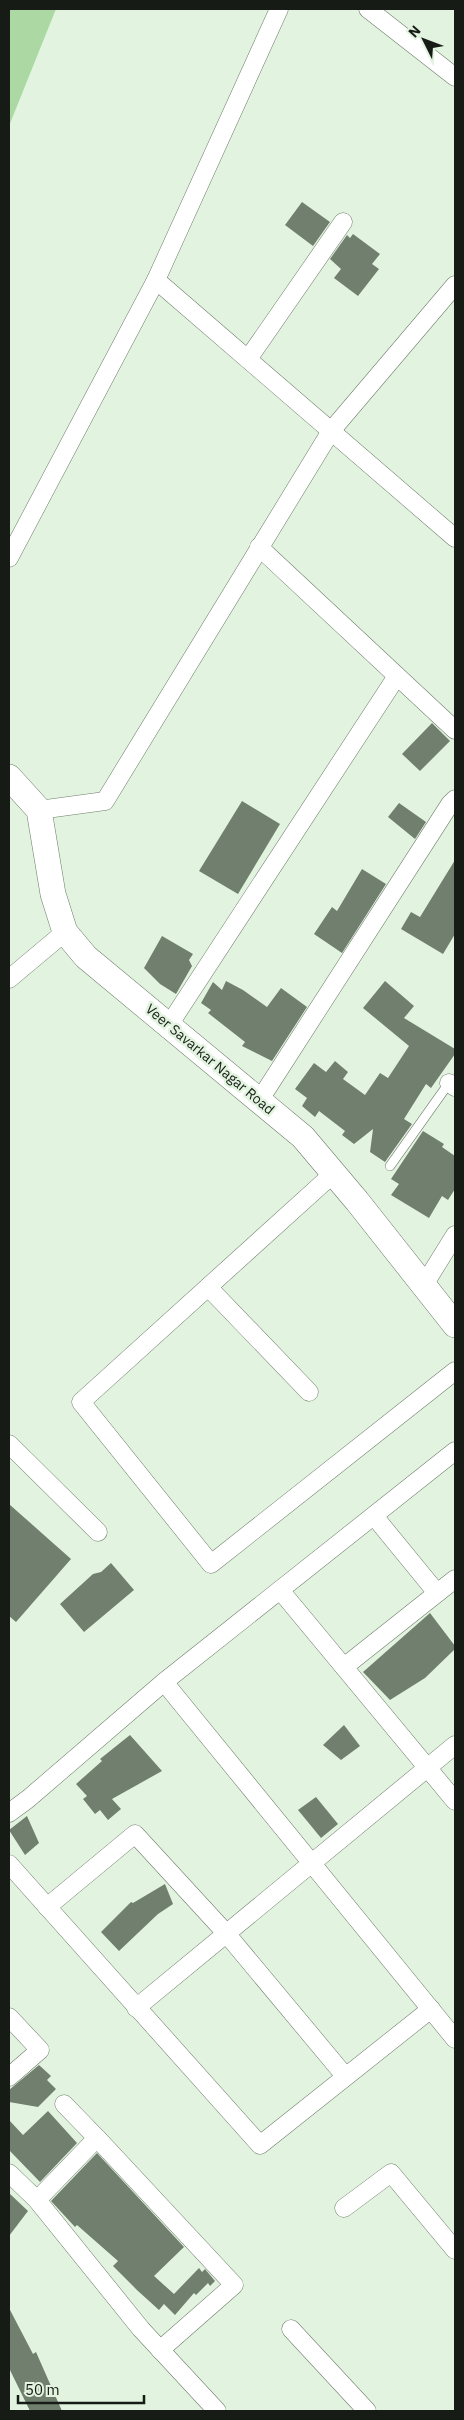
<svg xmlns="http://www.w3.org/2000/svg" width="464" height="2420" font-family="'IBM Plex Sans',sans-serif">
	<rect width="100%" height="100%" fill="#e2f4df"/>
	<polygon fill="#acd8a4" points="9,9 56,9 9,126"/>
	<g fill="#71806e">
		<polygon points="302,202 330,222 313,246 285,225"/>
		<polygon points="353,234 380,254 372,264 379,269 358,296 334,278 341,269 330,259 347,235 350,238"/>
		<polygon points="432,723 450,741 420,771 402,754"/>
		<polygon points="242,801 280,824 238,894 199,871"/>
		<polygon points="399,803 426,822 415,839 388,817"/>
		<polygon points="455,860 455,934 443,954 401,929 411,912 420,917"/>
		<polygon points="362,869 386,884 342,953 314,934 332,907 337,911"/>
		<polygon points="162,936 193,954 189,960 192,966 176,994 160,984 144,968"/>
		<polygon points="226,981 243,990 267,1007 281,988 307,1007 272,1061 242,1046 245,1042 208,1013 211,1010 201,1003 213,982 222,990"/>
		<polygon points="385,981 414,1006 404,1018 455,1049 455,1054 431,1088 426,1084 404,1119 412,1124 385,1162 370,1152 373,1129 354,1144 342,1135 345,1131 319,1111 315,1117 302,1106 307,1098 295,1089 314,1063 326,1072 335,1061 348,1072 343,1079 365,1095 380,1073 388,1078 409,1046 363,1008"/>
		<polygon points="423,1131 444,1144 442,1147 455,1156 455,1189 448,1200 442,1196 429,1218 391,1195 399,1184 391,1179"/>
		<polygon points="9,1504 71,1559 16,1622 9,1616"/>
		<polygon points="111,1563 134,1590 84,1632 60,1604 93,1574 101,1572"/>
		<polygon points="430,1613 455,1646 455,1649 425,1678 390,1700 363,1672"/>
		<polygon points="344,1725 360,1746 341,1760 323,1745"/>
		<polygon points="130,1735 162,1771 112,1799 121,1809 108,1820 100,1810 95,1814 83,1799 87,1796 76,1784 102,1761 100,1759"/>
		<polygon points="316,1797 338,1824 321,1838 298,1810"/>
		<polygon points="27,1816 39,1843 25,1855 9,1830"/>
		<polygon points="165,1884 173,1904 158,1914 119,1951 101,1932 131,1902 133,1903"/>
		<polygon points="39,2065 51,2076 47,2080 56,2089 38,2107 9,2102 9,2090"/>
		<polygon points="48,2111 77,2143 40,2182 9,2150 9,2120 23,2135"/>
		<polygon points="97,2153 184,2247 154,2276 174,2294 199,2268 202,2272 205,2269 215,2281 210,2286 208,2283 196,2295 194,2293 175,2315 164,2304 159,2310 138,2291 113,2266 118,2261 77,2225 75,2227 51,2201"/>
		<polygon points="9,2193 28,2211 9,2236"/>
		<polygon points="9,2308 33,2354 36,2352 62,2411 30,2411 9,2368"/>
	</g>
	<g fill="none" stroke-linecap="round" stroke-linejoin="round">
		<defs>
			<polyline id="lane" points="390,1166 449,1083"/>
			<g id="street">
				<polyline points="368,9 455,77"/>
				<polyline points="156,280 279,9"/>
				<polyline points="248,359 343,222"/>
				<polyline points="259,547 455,730"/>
				<polyline points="9,558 156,280 455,538"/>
				<polyline points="39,810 105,801 331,431 455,285"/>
				<polyline points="9,979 65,932"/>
				<polyline points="169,1025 397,676"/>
				<polyline points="449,1083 455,1087"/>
				<polyline points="259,1101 450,804 455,799"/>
				<polyline points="334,1173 81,1402 211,1564 455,1371"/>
				<polyline points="424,1285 455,1235"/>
				<polyline points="208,1287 309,1392"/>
				<polyline points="9,1444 98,1532"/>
				<polyline points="374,1516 437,1593"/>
				<polyline points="280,1590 455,1801"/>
				<polyline points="344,1667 455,1579"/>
				<polyline points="164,1682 455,2039"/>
				<polyline points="9,1813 28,1799 164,1682 455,1451"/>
				<polyline points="9,1864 260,2145 431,2009"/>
				<polyline points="47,1907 135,1834 225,1932 345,2076"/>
				<polyline points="136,2008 455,1745"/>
				<polyline points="9,2017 40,2050 9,2077"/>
				<polyline points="64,2104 97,2138"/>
				<polyline points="9,2173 37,2200 141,2329 217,2411"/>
				<polyline points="37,2200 97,2138 234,2285 160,2350"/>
				<polyline points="344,2208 391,2173 455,2250"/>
				<polyline points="291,2329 367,2411"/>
			</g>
			<polyline id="secondary" points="9,777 39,810 53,894 65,932 86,957 303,1137 357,1201 455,1325"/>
		</defs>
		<use href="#lane" stroke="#6e7e6b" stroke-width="10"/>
		<use href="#street" stroke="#6e7e6b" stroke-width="19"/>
		<use href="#secondary" stroke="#6e7e6b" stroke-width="26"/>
		<use href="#lane" stroke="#fff" stroke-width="9"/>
		<use href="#street" stroke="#fff" stroke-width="18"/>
		<use href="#secondary" stroke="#fff" stroke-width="25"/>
	</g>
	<g text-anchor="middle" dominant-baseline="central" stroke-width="5" stroke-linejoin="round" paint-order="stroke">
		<g font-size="14" fill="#161c15" stroke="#e2f4df">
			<text transform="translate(210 1059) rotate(40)">Veer Savarkar Nagar Road</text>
		</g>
	</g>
	<rect width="464" height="2420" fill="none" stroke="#161c15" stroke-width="20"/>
	<g transform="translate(424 40) rotate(312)" stroke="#e2f4df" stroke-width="4" paint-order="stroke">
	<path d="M0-4L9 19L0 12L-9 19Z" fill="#161c15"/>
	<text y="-8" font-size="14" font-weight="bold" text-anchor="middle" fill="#161c15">N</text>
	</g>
	<path d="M18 2395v8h126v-8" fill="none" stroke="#161c15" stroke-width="2.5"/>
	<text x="25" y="2395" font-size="15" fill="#161c15" stroke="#e2f4df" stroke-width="4" paint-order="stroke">50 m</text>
</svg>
